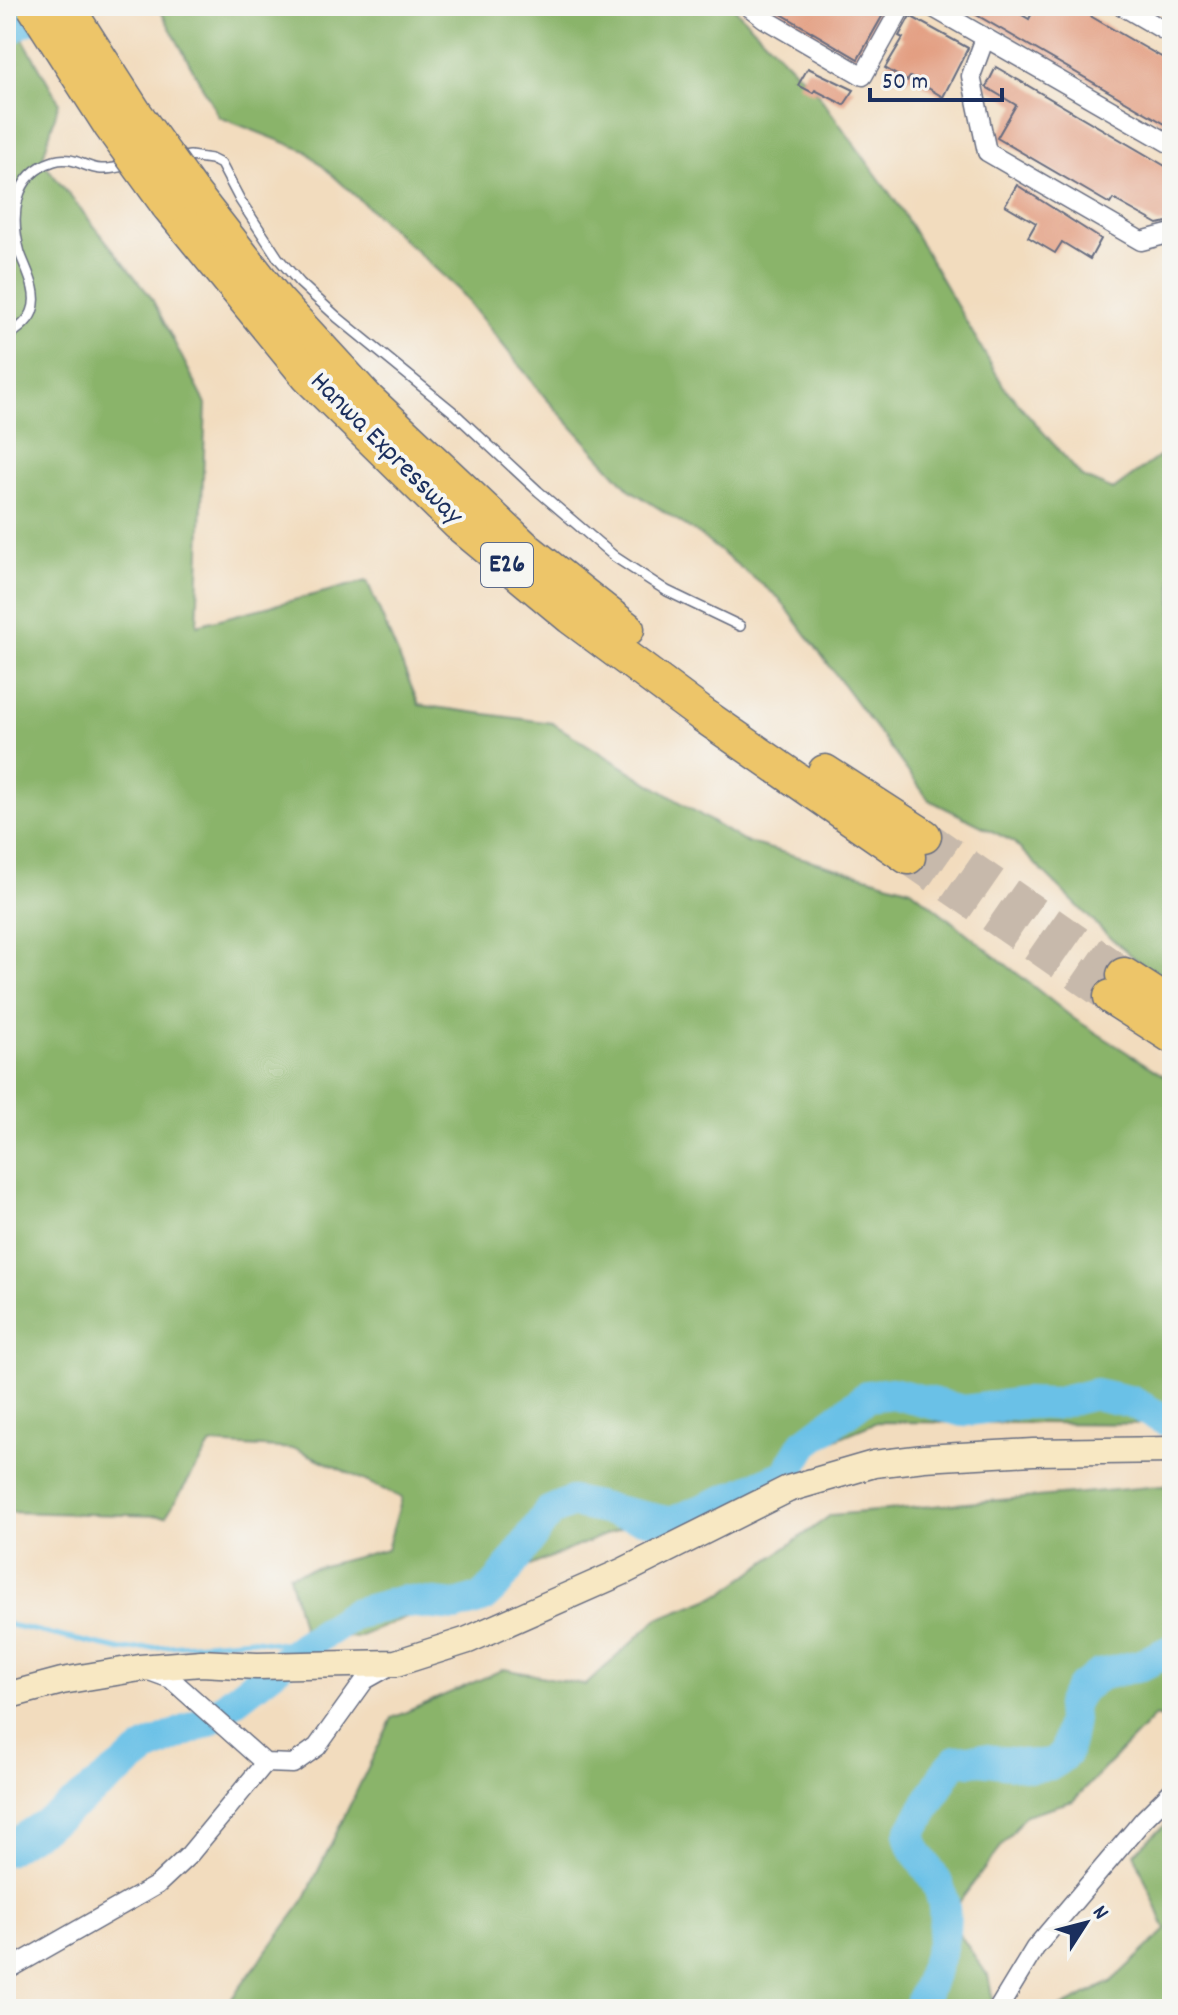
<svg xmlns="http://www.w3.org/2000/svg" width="1178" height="2015" font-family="Dekko,sans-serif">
	<rect width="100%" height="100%" fill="#f6f6f2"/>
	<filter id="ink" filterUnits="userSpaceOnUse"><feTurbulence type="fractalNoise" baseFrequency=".0125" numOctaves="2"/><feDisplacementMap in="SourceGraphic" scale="16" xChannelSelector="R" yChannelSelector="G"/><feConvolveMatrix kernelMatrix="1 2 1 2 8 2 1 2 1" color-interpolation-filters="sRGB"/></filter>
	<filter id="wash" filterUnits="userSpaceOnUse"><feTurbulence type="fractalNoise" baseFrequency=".006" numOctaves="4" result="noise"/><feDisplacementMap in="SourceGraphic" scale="32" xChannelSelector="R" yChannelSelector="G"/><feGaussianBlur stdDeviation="1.8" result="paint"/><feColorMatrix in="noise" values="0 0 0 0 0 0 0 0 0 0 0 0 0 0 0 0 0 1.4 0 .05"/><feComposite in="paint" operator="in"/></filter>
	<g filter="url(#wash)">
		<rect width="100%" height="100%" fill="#f2dcbe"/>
		<g fill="#8ab46b" stroke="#527264" stroke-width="2">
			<polygon points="158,6 732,6 817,93 899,206 1004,387 1082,477 1113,490 1172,447 1172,990 1105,933 1012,841 929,800 779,598 697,533 629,489 544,396 458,289 306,151 219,117"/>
			<polygon points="6,9 59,102 42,161 151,297 206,404 197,625 367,581 419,705 552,723 743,841 911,889 1073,1018 1172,1081 1172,1424 877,1422 356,1638 303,1630 289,1575 387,1549 402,1498 297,1449 211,1444 166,1516 6,1512"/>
			<polygon points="1172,1485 1172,1721 1155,1716 1073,1801 1025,1815 948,1917 988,1976 995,2009 224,2009 303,1902 392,1718 504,1669 586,1685 657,1619 723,1593 831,1515"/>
			<polygon points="1172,1819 1172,2009 1058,2009 1111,1982 1166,1930 1134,1853"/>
		</g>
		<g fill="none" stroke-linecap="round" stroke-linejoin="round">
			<polyline stroke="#6ac1e7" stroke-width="5" points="6,1621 10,1625 122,1650 250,1639 302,1647"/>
			<g stroke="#6ac1e7" stroke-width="32">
				<polyline points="6,31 23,21 66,7"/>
				<polyline points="6,1850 63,1813 148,1748 207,1721 302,1647 354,1614 403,1601 456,1606 482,1598 499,1582 549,1512 572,1502 671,1523 786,1475 805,1443 868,1396 892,1393 963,1411 1022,1403 1053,1404 1095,1394 1132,1402 1165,1420 1172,1417"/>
				<path d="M918,2009C934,1970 957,1926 937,1883C928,1865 914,1855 910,1834L945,1774L956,1761L980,1759L1032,1766L1052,1764L1066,1753L1072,1720L1071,1705L1080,1689L1099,1675L1141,1665L1172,1650"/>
			</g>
		</g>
		<g id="blocks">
			<g fill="#e39f82">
				<polygon points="768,6 888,6 858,59"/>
				<polygon points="961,6 1007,6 1029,19 1036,6 1073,6 1135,42 1172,63 1172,128"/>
				<polygon points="910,16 968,48 943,97 910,77 907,81 885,68 903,38 899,36"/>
				<polygon points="996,67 1172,170 1172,221 1158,224 1113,199 1110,204 997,138 1016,105 986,87"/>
				<polygon points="808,68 854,90 844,105 815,90 813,93 798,85"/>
				<polygon points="1017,185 1101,239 1090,259 1062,242 1055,253 1028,237 1036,223 1005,205"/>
			</g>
		</g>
	</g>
	<g filter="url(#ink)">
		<use href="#blocks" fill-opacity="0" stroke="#666c80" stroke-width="2"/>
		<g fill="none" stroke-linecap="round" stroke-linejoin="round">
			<g stroke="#c7b9ab" stroke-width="34" stroke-dasharray="34 17" stroke-linecap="butt">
				<polyline points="924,836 1124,975"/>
				<polyline points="908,857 1111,997"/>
			</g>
			<defs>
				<g id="lane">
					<polyline points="177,158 190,156 211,159 221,164 240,200 278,258 300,283 337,317 452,411 538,491 615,557 667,591 740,626"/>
					<path d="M6,337C15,332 28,322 32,312C40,293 26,270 20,253C10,217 13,174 54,161C73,155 84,168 101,169C111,170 121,166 131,165"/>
				</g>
				<g id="street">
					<polyline points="748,6 765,19 863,76 902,6"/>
					<polyline points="930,6 1172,145"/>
					<polyline points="1122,6 1172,35"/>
					<polyline points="985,38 971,76 987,152 1141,241 1172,233"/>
					<polyline points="149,1671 171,1679 265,1763 293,1764 317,1747 365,1680 390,1666"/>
					<polyline points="6,1971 157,1885 189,1855 265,1763"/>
					<polyline points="998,2009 1035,1948 1144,1819 1172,1791"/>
				</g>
				<polyline id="secondary" points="6,1696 62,1681 140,1668 201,1663 257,1666 396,1663 468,1640 624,1571 788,1489 874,1464 924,1458 1033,1452 1172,1450"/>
				<g id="highway">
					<polyline points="191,191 276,300 368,400 527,550 627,629"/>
					<polyline points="168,205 308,376 459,524 571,617 703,715 908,857"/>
					<polyline points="825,772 924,836"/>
					<polyline points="1124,975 1172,1006"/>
					<polyline points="1111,997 1172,1036"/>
				</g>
			</defs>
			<use href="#lane" stroke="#666c80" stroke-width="12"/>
			<use href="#street" stroke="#666c80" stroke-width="21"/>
			<use href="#secondary" stroke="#666c80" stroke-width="29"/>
			<use href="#highway" stroke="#666c80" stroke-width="37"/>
			<use href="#lane" stroke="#fff" stroke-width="9"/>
			<use href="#street" stroke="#fff" stroke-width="18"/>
			<use href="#secondary" stroke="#f8e8c3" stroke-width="26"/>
			<use href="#highway" stroke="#edc569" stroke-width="34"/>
			<defs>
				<g id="highway-bridge">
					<polyline points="34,6 111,126 168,205"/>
					<polyline points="66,6 134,112 191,191"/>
				</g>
			</defs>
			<use href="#highway-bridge" stroke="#666c80" stroke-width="37" stroke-linecap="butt"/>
			<use href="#highway-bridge" stroke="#edc569" stroke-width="34"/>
		</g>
	</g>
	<g text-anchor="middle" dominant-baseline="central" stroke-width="8" stroke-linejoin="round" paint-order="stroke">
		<rect fill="#f6f6f2" stroke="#5d6b8a" stroke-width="2" x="481" y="543" width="52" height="44" rx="6"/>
		<g font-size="26" font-weight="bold" fill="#1b2f5e">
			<text x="507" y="565">E26</text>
		</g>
		<g font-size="28" fill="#1b2f5e" stroke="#f6f6f2">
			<text transform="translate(385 450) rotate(45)">Hanwa Expressway</text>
		</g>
	</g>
	<rect width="1178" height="2015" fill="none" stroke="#f6f6f2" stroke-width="32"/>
	<g transform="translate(1086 1923) rotate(54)" stroke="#f6f6f2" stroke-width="6" paint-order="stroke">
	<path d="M0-6L14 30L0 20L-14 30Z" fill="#1b2f5e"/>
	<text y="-12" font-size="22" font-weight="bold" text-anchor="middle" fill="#1b2f5e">N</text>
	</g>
	<path d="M870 88v12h132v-12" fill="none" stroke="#1b2f5e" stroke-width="4"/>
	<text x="882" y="88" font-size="24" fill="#1b2f5e" stroke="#f6f6f2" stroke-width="6" paint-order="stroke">50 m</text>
</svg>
